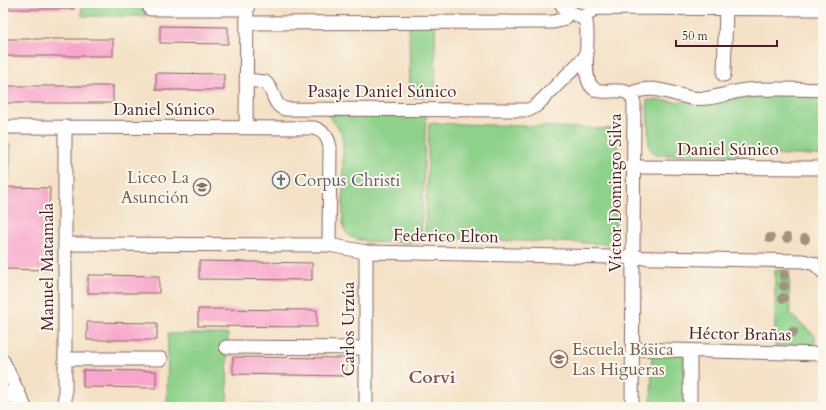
<svg xmlns="http://www.w3.org/2000/svg" width="826" height="410" font-family="Cardo,serif">
	<rect width="100%" height="100%" fill="#fbf7ec"/>
	<filter id="ink" filterUnits="userSpaceOnUse"><feTurbulence type="fractalNoise" baseFrequency=".025" numOctaves="2"/><feDisplacementMap in="SourceGraphic" scale="8" xChannelSelector="R" yChannelSelector="G"/><feConvolveMatrix kernelMatrix="1 2 1 2 8 2 1 2 1" color-interpolation-filters="sRGB"/></filter>
	<filter id="wash" filterUnits="userSpaceOnUse"><feTurbulence type="fractalNoise" baseFrequency=".012" numOctaves="4" result="noise"/><feDisplacementMap in="SourceGraphic" scale="16" xChannelSelector="R" yChannelSelector="G"/><feGaussianBlur stdDeviation="0.9" result="paint"/><feColorMatrix in="noise" values="0 0 0 0 0 0 0 0 0 0 0 0 0 0 0 0 0 1.4 0 .05"/><feComposite in="paint" operator="in"/></filter>
	<g filter="url(#wash)">
		<rect width="100%" height="100%" fill="#f4e1c6"/>
		<g fill="#8ed18a" stroke="#6c785a">
			<rect x="82" y="3" width="63" height="13"/>
			<polygon points="435,18 436,97 410,97 409,19"/>
			<polygon points="823,92 823,155 655,155 649,147 647,100 711,103 748,93"/>
			<path d="M327,114L426,115L421,242C401,242 369,245 351,237C346,234 344,229 343,224V140L340,130Z"/>
			<polygon points="429,123 619,129 615,244 425,238"/>
			<polygon points="3,144 11,144 9,180 3,180"/>
			<polygon points="775,270 789,270 790,314 815,336 815,345 775,346"/>
			<polygon points="168,334 228,334 227,407 167,407"/>
			<polygon points="690,348 690,407 651,407 652,350"/>
		</g>
		<g id="blocks">
			<g fill="#f8a6cb">
				<rect x="3" y="3" width="71" height="6"/>
				<polygon points="160,26 228,27 228,44 160,43"/>
				<rect x="3" y="39" width="110" height="17"/>
				<polygon points="156,73 224,74 224,90 156,90"/>
				<rect x="3" y="86" width="110" height="17"/>
				<polygon points="3,187 50,188 48,270 3,269"/>
				<polygon points="199,261 312,263 312,280 199,279"/>
				<polygon points="88,275 159,276 159,293 88,293"/>
				<polygon points="198,309 317,310 317,327 198,326"/>
				<polygon points="87,322 157,323 157,340 87,340"/>
				<polygon points="233,357 346,358 346,376 233,374"/>
				<polygon points="83,370 156,371 156,388 83,387"/>
				<polygon points="232,404 266,404 345,405 345,407 232,407"/>
			</g>
		</g>
	</g>
	<g filter="url(#ink)">
		<use href="#blocks" fill-opacity="0" stroke="#866361" stroke-width="1"/>
		<g fill="none" stroke-linecap="round" stroke-linejoin="round">
			<defs>
				<g id="minor">
					<path d="M561,3C566,15 579,12 586,22C590,38 581,76 592,87C604,99 629,80 634,103L632,407"/>
					<polyline points="150,9 247,9"/>
					<polyline points="583,18 594,9 601,8 823,9"/>
					<polyline points="247,23 553,22 562,20 569,13"/>
					<polyline points="724,75 726,8"/>
					<path d="M246,80L265,82C275,90 272,105 285,109L529,110L537,105L587,55"/>
					<path d="M630,94C653,83 669,94 692,98C711,101 728,92 746,90C772,88 798,89 823,90"/>
					<path d="M3,127L314,128C324,131 328,137 330,147L329,245"/>
					<polyline points="246,127 247,3"/>
					<polyline points="633,167 823,168"/>
					<polyline points="65,244 329,245 366,252 803,261 815,264 823,272"/>
					<polyline points="226,347 366,348"/>
					<polyline points="632,349 823,354"/>
					<polyline points="65,359 161,359"/>
					<polyline points="3,361 25,407"/>
					<polyline points="3,391 22,404"/>
					<polyline points="65,407 65,127"/>
					<polyline points="366,407 366,252"/>
					<polyline points="690,407 690,351"/>
				</g>
			</defs>
			<use href="#minor" stroke="#866361" stroke-width="15"/>
			<use href="#minor" stroke="#fff" stroke-width="13"/>
		</g>
		<g fill="#a29381">
			<circle cx="770" cy="238" r="5"/>
			<circle cx="787" cy="238" r="5"/>
			<circle cx="805" cy="239" r="5"/>
			<circle cx="784" cy="275" r="5"/>
			<circle cx="784" cy="286" r="5"/>
			<circle cx="783" cy="298" r="5"/>
			<circle cx="793" cy="332" r="5"/>
		</g>
	</g>
	<defs>
		<symbol id="church-ring" viewBox="-11 -11 22 22"><circle r="9.5" fill="#fbf7ec" stroke="#6b7280" stroke-width="1.5"/><path d="M-1.2-6h2.4v3.5h3.3v2.4h-3.3V6h-2.4V-.1h-3.3v-2.4h3.3Z" fill="#6b7280"/></symbol>
		<symbol id="school-ring" viewBox="-11 -11 22 22"><circle r="9.5" fill="#fbf7ec" stroke="#8d6e63" stroke-width="1.5"/><path d="M0-5L7-2L0 1L-7-2ZM-4 1L0 2.5L4 1V4Q0 6-4 4Z" fill="#8d6e63"/></symbol>
	</defs>
	<g fill-rule="evenodd">
		<use href="#church-ring" x="271" y="170" width="20" height="20"/>
		<use href="#school-ring" x="192" y="177" width="20" height="20"/>
		<use href="#school-ring" x="549" y="349" width="20" height="20"/>
	</g>
	<g text-anchor="middle" dominant-baseline="central" stroke-width="4" stroke-linejoin="round" paint-order="stroke">
		<g font-size="17" fill="#4a1f2b" stroke="#fbf7ec">
			<text x="382" y="91">Pasaje Daniel Súnico</text>
			<text x="164" y="109">Daniel Súnico</text>
			<text x="728" y="149">Daniel Súnico</text>
			<text transform="translate(615 193) rotate(-90)">Víctor Domingo Silva</text>
			<text transform="translate(446 236) rotate(1)">Federico Elton</text>
			<text transform="translate(47 267) rotate(-90)">Manuel Matamala</text>
			<text transform="translate(348 329) rotate(-90)">Carlos Urzúa</text>
			<text transform="translate(740 334) rotate(1)">Héctor Brañas</text>
		</g>
		<g font-size="17" fill="#785e54" stroke="#fbf7ec" text-anchor="end">
			<text x="189" y="177">Liceo La<tspan x="189" dy="20">Asunción</tspan></text>
			<text x="572" y="349" text-anchor="start">Escuela Básica<tspan x="572" dy="20">Las Higueras</tspan></text>
		</g>
		<g font-size="17" fill="#5b616d" stroke="#fbf7ec" text-anchor="start">
			<text x="294" y="180">Corpus Christi</text>
		</g>
		<g font-size="18" font-weight="bold" fill="#874e63" stroke="#fbf7ec">
			<text x="432" y="377">Corvi</text>
		</g>
	</g>
	<rect width="826" height="410" fill="none" stroke="#fbf7ec" stroke-width="16"/>
	<path d="M676 40v6h101v-6" fill="none" stroke="#4a1f2b" stroke-width="2"/>
	<text x="682" y="40" font-size="12" fill="#4a1f2b" stroke="#fbf7ec" stroke-width="3" paint-order="stroke">50 m</text>
</svg>
